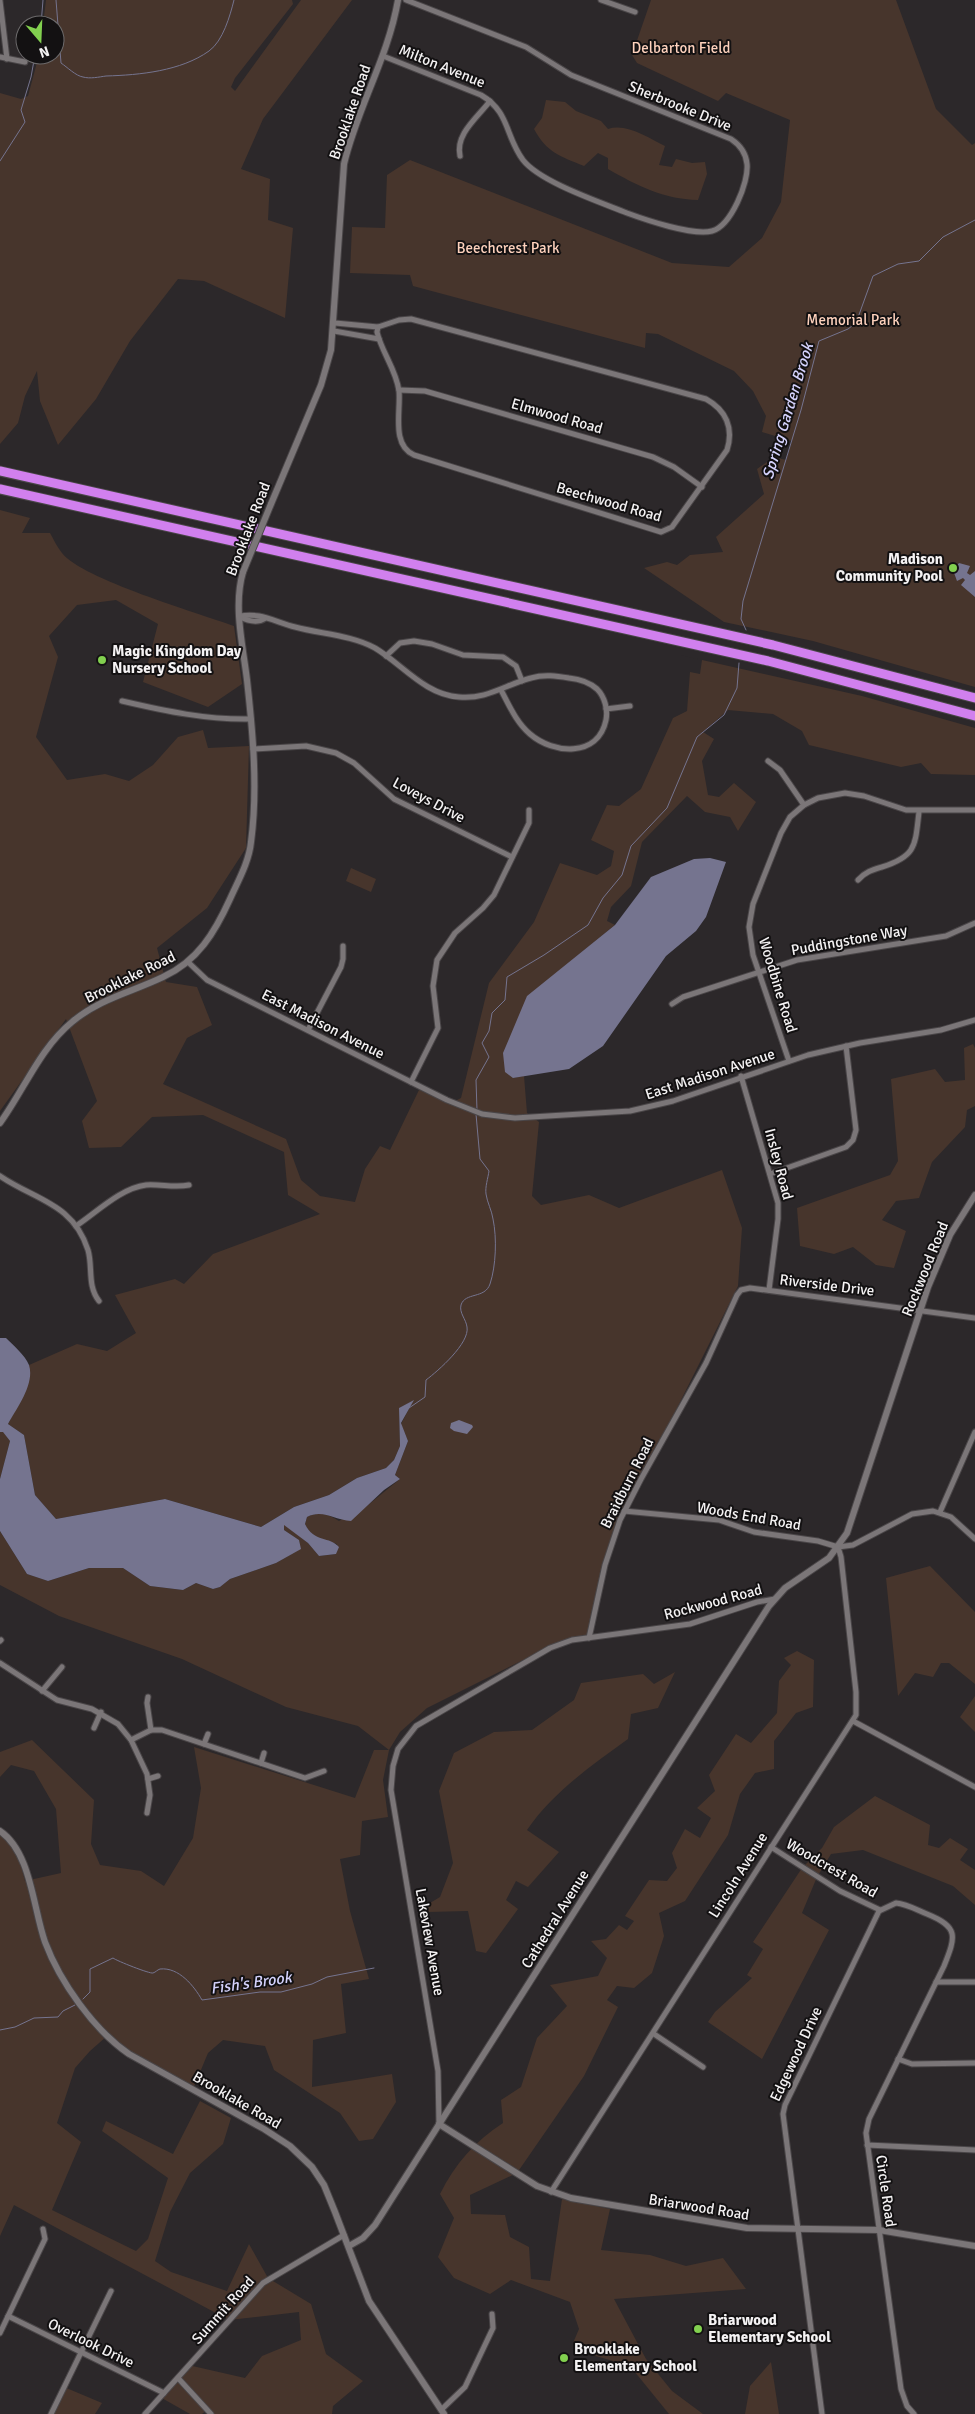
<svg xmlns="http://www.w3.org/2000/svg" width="975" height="2414" font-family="Signika,sans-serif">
	<rect width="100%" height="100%" fill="#2c282a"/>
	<g fill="#47352c">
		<polygon points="46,0 292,0 293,4 235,78 231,87 235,91 301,0 352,0 263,119 241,169 270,179 268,220 293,228 285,318 204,281 178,279 130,341 96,399 58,445 40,401 37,371 25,396 18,423 0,444 0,93 21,99 28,96 39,55 55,55 55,25 43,25"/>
		<polygon points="651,0 896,0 936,109 972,145 975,143 975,687 813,641 724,622 644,568 667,562 677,565 690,555 723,552 716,537 764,494 757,469 774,457 786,460 792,441 762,432 766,416 753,391 734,371 658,334 646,333 645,348 413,286 410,275 350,273 352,227 385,228 387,175 410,160 672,263 729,267 762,238 781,202 790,120 726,93 718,101 637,63 632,55"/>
		<path d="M546,100L565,102L576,111L601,121L608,129C627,123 648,138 665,146L659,165L672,167L676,159L692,163L705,162L707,174L698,200C663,199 638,186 608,169V158L598,153L584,166C560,156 547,153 534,129L542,118Z"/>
		<path d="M0,510L30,518L22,533H50C54,540 57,547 62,553C82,579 198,613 234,626L242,684L208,707L143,682L158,624L116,600L77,605L49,636L58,657L36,737L67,780L105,774L129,781L153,765L178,737L203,730L208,748L249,746L246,848L207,908L157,948L166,982L197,987L212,1025L187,1038L163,1084L286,1139L301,1180L320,1196L355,1202L365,1169L380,1146L390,1150L419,1090L451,1103L461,1098L489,983L534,922L560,863L597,875L611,866L614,851L591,840L607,805L619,806L641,789L673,718L687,711L690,672L700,674L702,660L680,655L862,696L975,728V775L931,774L921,763L901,767L809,745L802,731L773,714L728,710L703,732L714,739L702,761L708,795L719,797L734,783L756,802L738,831L730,817L705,812L687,796L642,842L631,886L611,907L607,921L615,925L527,997L513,1078L524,1076L527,1113L539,1122L532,1196L541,1205L589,1195L619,1208L722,1170L742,1228L738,1286L615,1532L589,1638L545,1649L427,1708L400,1732L389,1750L383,1780L388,1817L362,1821L360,1855L340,1859L350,1911L369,1979L341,1984L346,2033L313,2040L312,2087L392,2074L396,2102L373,2139L359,2141L340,2113L274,2070L265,2046L223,2040L208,2053L193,2089L129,2055L107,2036L90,2051L75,2068L57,2123L81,2142L52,2210L136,2251L148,2239L168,2178L102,2131L106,2121L173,2154L200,2101L231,2118L223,2144L190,2173L170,2212L155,2261L171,2272L227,2291L249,2244L268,2278L311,2304L326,2354L363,2381L333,2406L332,2414H212L207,2410L202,2414H190L160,2397L188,2365L245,2378L262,2356L301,2340L299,2312L229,2320L14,2205L0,2236V1832L16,1847L25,1881L61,1873L56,1809L34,1771L11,1765L0,1777V1752L32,1740L94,1800L91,1844L100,1865L141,1871L164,1886L193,1838L201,1788L194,1747L355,1798L374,1750H389L358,1726L286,1707L182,1659L59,1616L0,1585V1531L27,1574L48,1581L89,1568H123L150,1586L183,1590L196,1583L213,1589L220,1587L230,1579L276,1563L300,1549L299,1540L284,1530V1524L308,1543L319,1556L336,1554L337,1544C324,1540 311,1538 305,1524L307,1517C319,1511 328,1514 339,1521L368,1505L400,1479L395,1475L408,1441L401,1424L413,1401L399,1408L400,1446L394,1460L386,1468L357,1478L329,1495L294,1507L261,1527L165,1499L56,1519L35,1495L24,1435L8,1424L29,1382V1365L77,1344L107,1351L136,1333L115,1295L175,1279L184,1284L213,1254L320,1214L288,1195L284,1152L203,1115L152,1117L121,1147L89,1148L82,1121L97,1101L66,1019L0,1111Z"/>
		<polygon points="351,868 376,879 371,892 346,881"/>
		<polygon points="973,1044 975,1048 975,1106 967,1110 965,1127 932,1162 919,1198 896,1201 882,1220 906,1231 894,1268 876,1265 853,1247 834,1254 800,1246 797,1208 890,1175 898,1161 891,1079 935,1069 945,1082 965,1080 964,1048"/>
		<polygon points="3,1431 10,1441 0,1479 0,1432"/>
		<polygon points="930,1566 975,1612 975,1684 949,1663 941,1663 933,1677 915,1673 898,1696 886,1578"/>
		<path d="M797,1651L814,1660L813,1707L796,1713L774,1741V1769L755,1773L740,1794L728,1835L685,1901L659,1913L664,1936L652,1973L634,1988L617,1986L607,2000L618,2007L584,2076L517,2173L470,2195L471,2214L505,2215L510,2237L529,2247L531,2279L550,2281L562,2199L610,2209L601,2250L650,2255L686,2266L723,2258L746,2289L614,2299L646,2359L672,2391L703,2414H669L630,2366L589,2354L573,2343L579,2329L570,2302L511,2280L490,2294L454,2278L438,2257L454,2218L440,2194C455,2164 475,2141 503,2123L501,2100L521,2087L537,2038L567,2006L550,1985L598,1976L607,1958L591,1941L606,1939L619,1925L627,1930L634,1921L625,1916L649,1880L667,1881L677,1868L672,1853L685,1829L700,1838L711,1818L697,1808L715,1791L709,1775L736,1734L751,1743L777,1713L779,1681L791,1665L784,1658Z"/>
		<path d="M675,1672L658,1708L631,1714L628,1739C591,1766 553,1792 527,1830L559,1852L528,1887L516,1881L506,1900L518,1909L486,1953L476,1951L468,1911L428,1912L425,1906L440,1897L453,1863L439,1791L454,1753L494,1732L532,1730L574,1700L581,1683L643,1674L654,1684Z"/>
		<polygon points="975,1696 975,1732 960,1717"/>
		<polygon points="875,1796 930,1825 928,1845 939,1848 950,1838 968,1849 960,1860 975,1870 975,1905 953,1886 863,1850 831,1854 817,1877 802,1913 829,1930 762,2059 708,2022 715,2012 752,1978 747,1975 763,1949 753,1942 802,1868 822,1848 834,1827"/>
		<polygon points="771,2362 779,2414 745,2414 750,2386"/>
		<polygon points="64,2387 102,2403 95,2414 51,2414"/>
	</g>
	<g fill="#75748f">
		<polygon points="959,563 970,566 967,573 970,575 975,571 975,597 961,585 965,580 963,578 957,581 953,570"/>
		<polygon points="710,858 726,862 706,917 696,931 666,956 603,1046 569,1069 513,1078 505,1072 503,1053 527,996 615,925 651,877 694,859"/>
		<path d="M0,1338H6C13,1345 25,1355 29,1365C35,1384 17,1408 8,1424L24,1435L35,1495L56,1519L165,1499L261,1527L294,1507L329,1495L357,1478L386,1468L394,1460L400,1446L399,1408L414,1400L401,1423L408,1441L395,1475L400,1479L384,1490L351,1521C334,1520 323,1509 307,1517L305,1524C314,1543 330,1536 339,1547L336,1554L319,1556L308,1543L284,1525V1530L299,1540L301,1549L276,1563L230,1579L220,1587L213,1589L196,1583L183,1590L150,1586L123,1568H89L48,1581L27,1574L0,1531V1479L10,1441L3,1432H0Z"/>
		<polygon points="459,1420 472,1425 473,1427 467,1434 454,1431 450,1428 451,1423"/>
	</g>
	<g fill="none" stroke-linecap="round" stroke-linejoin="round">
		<g stroke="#75748f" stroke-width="1">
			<path d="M56,0L61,63C67,67 76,76 83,77C90,79 99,77 106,76C140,75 181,71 209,51C223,41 230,16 234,0"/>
			<polyline points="41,25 43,0"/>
			<polyline points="0,161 25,122 21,110 31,77 35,55"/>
			<polyline points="746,630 741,619 743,601 801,410 819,341 848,329 856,323 873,276 898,264 919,261 943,237 975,220"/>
			<polyline points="477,1110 476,1080 489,1057 482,1043 489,1031 492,1013 505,1000 507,977 544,955 588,925 603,898 622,875 631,846 667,808 697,737 724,715 737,688 739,663"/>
			<path d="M409,1408L425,1397L426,1380C438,1371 470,1343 467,1327C466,1319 459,1313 461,1305C465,1292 485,1299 490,1284C496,1266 497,1238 493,1219C492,1211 487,1202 486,1194C485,1187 488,1178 489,1171L480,1159L476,1114"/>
			<path d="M83,1999L90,1992V1969L113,1958C117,1961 150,1974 153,1973C156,1972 157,1970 160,1969C179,1967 194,1986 202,2000L260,1992H281L312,1984L327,1977L374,1968"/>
			<polyline points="0,2030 15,2027 34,2018 58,2017 63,2011 75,2005"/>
		</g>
		<defs>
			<g id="minor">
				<polyline points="601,0 635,12"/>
				<polyline points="0,1 7,59"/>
				<path d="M383,56L481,95C510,112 505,136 523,160C540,182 600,202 627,213C646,220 693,236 712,231C731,226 749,182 747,164C746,153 740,145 731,139L571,75L526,47L406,0"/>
				<polyline points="0,57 25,62"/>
				<path d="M460,156C455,134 478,117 490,101"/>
				<path d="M411,319L706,399C726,410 734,428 727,450L672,527L661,532L414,455C391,445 401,411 399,391C396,369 382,353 377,332L378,327L399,320Z"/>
				<polyline points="335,323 378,327"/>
				<polyline points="334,331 379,339"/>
				<polyline points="399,390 425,391 653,457 674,467 702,487"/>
				<path d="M240,616C246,615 253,615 259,616C270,618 283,624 295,627C321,634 351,635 375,648C402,664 425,695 459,697C486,700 507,684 531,678C544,674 557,676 569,678C579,679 589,682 597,689C605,697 608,710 606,720C598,758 553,754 530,734C516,722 509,705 501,690"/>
				<path d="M240,616C245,621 258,623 264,619"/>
				<polyline points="386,656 400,643 414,641 432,644 463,655 503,657 516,666 522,681"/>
				<path d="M122,701C165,711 207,720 251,719"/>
				<polyline points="606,709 630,706"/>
				<polyline points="253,749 306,746 336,753 354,763 394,799 512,857"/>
				<polyline points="768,761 780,770 804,805"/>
				<path d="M858,880C865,872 872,870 882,867C917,856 915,845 919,812"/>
				<polyline points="188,962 207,980 447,1100 482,1114 515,1118 630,1111 673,1101 808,1055 860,1043 941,1030 975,1020"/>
				<polyline points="672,1004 683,997 797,960 946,936 975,923"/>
				<polyline points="308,1030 341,967 343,959 343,946"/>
				<polyline points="789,1061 753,955 749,927 753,904 781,833 790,817 804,805 818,798 845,793 864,796 906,810 975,810"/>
				<polyline points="741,1076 778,1203 778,1219 769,1290"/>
				<polyline points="411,1082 438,1028 433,986 437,960 455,933 483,908 494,895 529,823 529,810"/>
				<polyline points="770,1174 846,1147 853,1140 856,1130 846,1046"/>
				<path d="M0,1176C35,1200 73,1203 88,1250C93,1267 87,1286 99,1301"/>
				<path d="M76,1226C97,1212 121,1188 146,1185C161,1184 175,1188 189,1185"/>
				<polyline points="624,1511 719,1520 754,1532 818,1541 838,1547 853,1545 912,1514 933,1511 951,1517 975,1539"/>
				<polyline points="940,1512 975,1432"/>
				<polyline points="589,1638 605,1565 620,1520 641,1479 706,1363 737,1295 741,1290 750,1288 975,1318"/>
				<polyline points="0,1641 1,1640"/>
				<polyline points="0,1663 57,1700 92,1709 118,1724 131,1740 147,1774 150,1795 147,1813"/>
				<polyline points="42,1691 62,1667"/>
				<polyline points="148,1697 147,1703 151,1730"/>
				<polyline points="853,1721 975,1787"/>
				<polyline points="94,1728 101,1712"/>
				<polyline points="131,1740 151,1730 162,1730 305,1778 324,1771"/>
				<polyline points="204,1744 208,1734"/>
				<polyline points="261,1763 264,1753"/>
				<polyline points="148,1779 158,1776"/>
				<polyline points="771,1847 840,1891 880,1910"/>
				<polyline points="936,1982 975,1982"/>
				<polyline points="654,2034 703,2067"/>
				<polyline points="898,2059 912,2064 975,2063"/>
				<polyline points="439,2123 438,2071 391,1790 393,1766 398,1749 416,1726 550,1648 572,1640 690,1624 757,1602 775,1599"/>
				<polyline points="867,2145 975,2150"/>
				<polyline points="551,2192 856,1715 856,1692 841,1557 838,1547"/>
				<polyline points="8,2316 164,2393"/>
				<polyline points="0,2333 45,2239 43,2229"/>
				<polyline points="178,2378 211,2414"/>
				<polyline points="441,2410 465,2387 493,2328 492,2314"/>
				<polyline points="51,2414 111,2291"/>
				<polyline points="145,2414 263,2283 344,2235"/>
				<path d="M822,2414L783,2114L785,2105L879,1911L896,1903C907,1904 917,1910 927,1914C959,1927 956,1936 944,1966L869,2119L866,2133L901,2389L907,2406L914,2414"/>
			</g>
			<g id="tertiary">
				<path d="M271,504L321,385L331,350L344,164C357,108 388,58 398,0"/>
				<path d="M0,1123C24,1090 40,1048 72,1022C99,999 132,992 163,977C198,961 215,932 230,899C238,881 249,862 251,842C258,789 253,734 247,680C243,646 233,606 243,572"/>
				<path d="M0,1831C31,1852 33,1908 45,1942C60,1982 94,2030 129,2054L264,2129L290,2146L312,2167L324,2185L335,2212L369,2301L444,2414"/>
				<polyline points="439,2124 537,2186 571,2198 747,2228 879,2230 975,2246"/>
				<polyline points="349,2246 363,2238 375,2225 769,1606 785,1588 829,1558 847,1533 928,1287 950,1235 975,1195"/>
			</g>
			<g id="motorway">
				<polyline points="0,471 773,645 975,698"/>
				<polyline points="0,489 768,661 975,716"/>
			</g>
		</defs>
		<use href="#minor" stroke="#4a4648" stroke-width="7"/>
		<use href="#tertiary" stroke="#4a4648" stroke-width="8"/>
		<use href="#motorway" stroke="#4a4648" stroke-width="11"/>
		<use href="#minor" stroke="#7b7678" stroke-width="5"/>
		<use href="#tertiary" stroke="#7b7678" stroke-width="6"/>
		<use href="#motorway" stroke="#d180ee" stroke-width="9"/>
		<defs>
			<polyline id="tertiary-bridge" points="243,572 271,504"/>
		</defs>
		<use href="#tertiary-bridge" stroke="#4a4648" stroke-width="8" stroke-linecap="butt"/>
		<use href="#tertiary-bridge" stroke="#7b7678" stroke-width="6"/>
	</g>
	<g fill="#82d04f" stroke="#131112" stroke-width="2">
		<circle cx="953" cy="568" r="5"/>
		<circle cx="102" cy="660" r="5"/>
		<circle cx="698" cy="2329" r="5"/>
		<circle cx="564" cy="2358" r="5"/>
	</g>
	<g text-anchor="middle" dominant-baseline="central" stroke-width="4" stroke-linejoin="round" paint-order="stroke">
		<g font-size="15" fill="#fdd1bc" stroke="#131112">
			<text x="681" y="48">Delbarton Field</text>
			<text x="508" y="248">Beechcrest Park</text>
			<text x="853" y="320">Memorial Park</text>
		</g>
		<g font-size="15" fill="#f4f2f3" stroke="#131112">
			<text transform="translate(442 66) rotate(22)">Milton Avenue</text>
			<text transform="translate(680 106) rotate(22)">Sherbrooke Drive</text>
			<text transform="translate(350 112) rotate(-71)">Brooklake Road</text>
			<text transform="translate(557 416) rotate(16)">Elmwood Road</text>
			<text transform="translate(609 502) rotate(16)">Beechwood Road</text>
			<text transform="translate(248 529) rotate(-69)">Brooklake Road</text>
			<text transform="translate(429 800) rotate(28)">Loveys Drive</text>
			<text transform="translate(849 940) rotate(-10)">Puddingstone Way</text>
			<text transform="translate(130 977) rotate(-26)">Brooklake Road</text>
			<text transform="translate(778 985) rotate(73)">Woodbine Road</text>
			<text transform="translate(323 1024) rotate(27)">East Madison Avenue</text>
			<text transform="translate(710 1074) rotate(-18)">East Madison Avenue</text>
			<text transform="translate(779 1164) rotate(75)">Insley Road</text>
			<text transform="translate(925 1269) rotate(-68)">Rockwood Road</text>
			<text transform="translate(827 1285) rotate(7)">Riverside Drive</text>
			<text transform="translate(627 1483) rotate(-63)">Braidburn Road</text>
			<text transform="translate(749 1516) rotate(10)">Woods End Road</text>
			<text transform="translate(713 1602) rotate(-15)">Rockwood Road</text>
			<text transform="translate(832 1868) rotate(30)">Woodcrest Road</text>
			<text transform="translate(738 1875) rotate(-58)">Lincoln Avenue</text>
			<text transform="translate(555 1919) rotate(-58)">Cathedral Avenue</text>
			<text transform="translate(430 1942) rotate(80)">Lakeview Avenue</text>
			<text transform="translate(796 2054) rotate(-65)">Edgewood Drive</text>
			<text transform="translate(237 2100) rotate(30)">Brooklake Road</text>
			<text transform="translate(886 2191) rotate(82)">Circle Road</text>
			<text transform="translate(699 2207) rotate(9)">Briarwood Road</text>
			<text transform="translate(223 2310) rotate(-48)">Summit Road</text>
			<text transform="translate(91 2343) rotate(26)">Overlook Drive</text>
		</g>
		<g font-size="15" font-weight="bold" fill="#f4f2f3" stroke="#131112" text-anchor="start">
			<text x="943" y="559" text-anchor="end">Madison<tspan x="943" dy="17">Community Pool</tspan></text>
			<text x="112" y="651">Magic Kingdom Day<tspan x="112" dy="17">Nursery School</tspan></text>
			<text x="708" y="2320">Briarwood<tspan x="708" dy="17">Elementary School</tspan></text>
			<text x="574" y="2349">Brooklake<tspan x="574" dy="17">Elementary School</tspan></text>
		</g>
		<g font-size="16" font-style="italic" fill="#d4d2fc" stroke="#131112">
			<text transform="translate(788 411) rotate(-73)">Spring Garden Brook</text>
			<text transform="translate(251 1983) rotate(-8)">Fish's Brook</text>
		</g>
	</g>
	<g transform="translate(40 40) rotate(161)"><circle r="24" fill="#131112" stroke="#6d6b6c"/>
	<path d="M0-4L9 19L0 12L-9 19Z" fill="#82d04f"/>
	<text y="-8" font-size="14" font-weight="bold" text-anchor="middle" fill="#f4f2f3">N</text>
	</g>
</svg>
